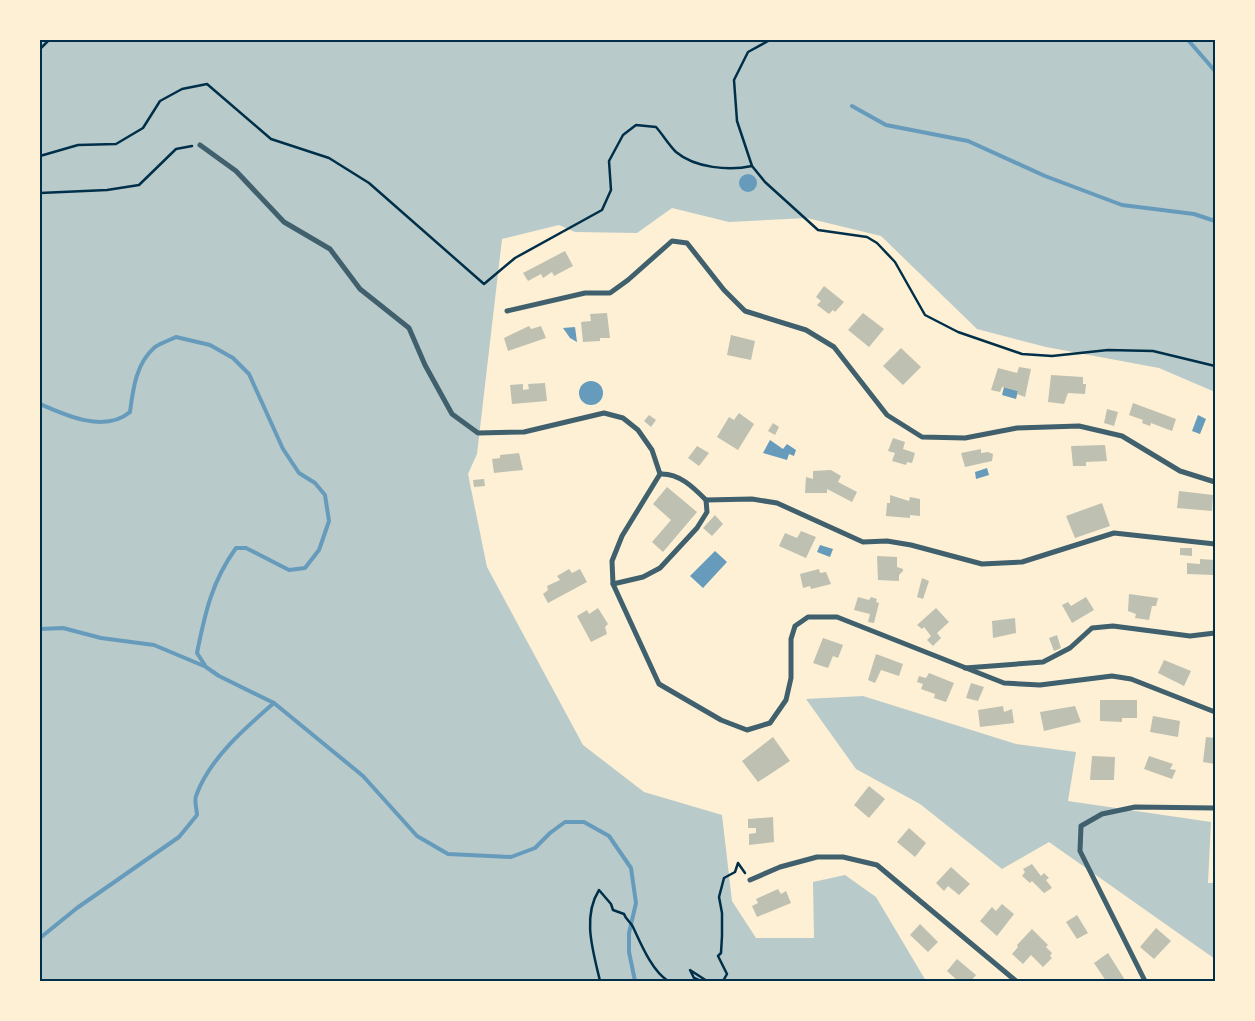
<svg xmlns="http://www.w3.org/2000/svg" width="1255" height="1021" font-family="Bitter,serif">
	<rect width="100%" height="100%" fill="#fdf0d5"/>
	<g fill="#b9caca">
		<polygon points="40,40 1215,40 1215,392 1159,368 1046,347 977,329 881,236 807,218 729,222 672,208 637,233 575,232 559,225 502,239 477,454 468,474 487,567 583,745 644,792 722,815 732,901 756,938 814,938 813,882 845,875 876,897 926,981 40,981"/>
		<polygon points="863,696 1016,744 1076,752 1068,801 1211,822 1208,883 1215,883 1215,959 1049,842 1002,869 920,804 856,769 806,699"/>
	</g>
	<g fill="#669bbc">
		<circle cx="748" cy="183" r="9"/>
		<polygon points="575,327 577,342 570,338 563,328"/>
		<circle cx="591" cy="393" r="12"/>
		<polygon points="1004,387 1018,391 1016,399 1002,395"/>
		<polygon points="1198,415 1206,419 1200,434 1192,431"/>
		<polygon points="770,440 783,449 787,444 796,450 794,456 789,454 787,460 763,453"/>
		<polygon points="987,468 989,475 976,479 975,472"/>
		<polygon points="820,545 833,549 830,557 817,552"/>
		<polygon points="715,551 727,562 703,588 690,576"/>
	</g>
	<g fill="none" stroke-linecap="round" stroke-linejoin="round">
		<g stroke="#669bbc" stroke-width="4">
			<polyline points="1188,40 1215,71"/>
			<polyline points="852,106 886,125 968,141 1045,176 1122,205 1194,214 1215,221"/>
			<path d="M40,404C67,416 105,433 130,412C133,389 136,363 155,347C161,343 170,340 176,337L210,345L233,358L249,374L283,449L299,473L315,483L325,495L329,521L319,550L305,568L289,570L246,548H236C212,581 205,613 197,653L206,667L219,676L274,703L363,776L417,836L448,854L511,857L535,848L550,833L565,822H584L609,836L631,868L636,903L629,933V952L635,981"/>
			<polyline points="40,629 63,628 101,638 154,645 204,666"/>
			<path d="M40,938L77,908L179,837L197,815C197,810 194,801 196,796C209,759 245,728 274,703"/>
		</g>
	</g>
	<g fill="#bec0b2">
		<polygon points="565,251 573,266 554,276 552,272 543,278 541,274 528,281 523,273"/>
		<polygon points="824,286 844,302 835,312 833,310 829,314 817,305 821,301 816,297"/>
		<polygon points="607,313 610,338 600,338 600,341 583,342 581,322 591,321 590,314"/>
		<polygon points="863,313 884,329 869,347 848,330"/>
		<polygon points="529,326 531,329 541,326 546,338 508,351 504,338"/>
		<polygon points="731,335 755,341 751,360 727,355"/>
		<polygon points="901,348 921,367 903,385 883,366"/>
		<polygon points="1019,367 1031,369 1025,397 1017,394 1018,391 1002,387 1000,392 991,390 998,368 1017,373"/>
		<polygon points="1051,375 1083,377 1083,384 1086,384 1085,394 1068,393 1064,404 1048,402"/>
		<polygon points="545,383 547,401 512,404 510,385 523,384 523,390 529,389 528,384"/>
		<polygon points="1133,403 1176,419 1172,431 1151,423 1150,426 1142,423 1143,420 1129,415"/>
		<polygon points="1107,409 1118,412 1114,426 1104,423"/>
		<polygon points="739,413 754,424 738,450 717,437 729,417 734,420"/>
		<polygon points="649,415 656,420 651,427 644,421"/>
		<polygon points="773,423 779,427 775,435 768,431"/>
		<polygon points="893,438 905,442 903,449 915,453 912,463 907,462 906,465 892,461 895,453 888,451"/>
		<polygon points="1105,445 1107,461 1086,462 1086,466 1073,466 1071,446"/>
		<polygon points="697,446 709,453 699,466 688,458"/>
		<polygon points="981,449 981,453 988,452 993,454 992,461 965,467 961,453"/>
		<polygon points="519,453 523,470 494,473 492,459 500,458 500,455"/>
		<polygon points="831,470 841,476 838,482 857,492 852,502 827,489 827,493 805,493 806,477 813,479 813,471"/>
		<polygon points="484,479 485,486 474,487 473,480"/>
		<polygon points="667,487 697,512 663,552 652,542 671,520 653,504"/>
		<polygon points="1179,491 1213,495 1212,511 1177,508"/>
		<polygon points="890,495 909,501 910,497 920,499 920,516 910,515 910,518 886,516 887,503 890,503"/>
		<polygon points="1102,503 1110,526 1075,538 1066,516"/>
		<polygon points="715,515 723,524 712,536 703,528"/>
		<polygon points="801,531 816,537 806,558 779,546 785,533 797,538"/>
		<polygon points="1180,548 1192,548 1192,556 1180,555"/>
		<polygon points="877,556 897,557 897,567 903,569 903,571 899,575 899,581 878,580"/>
		<polygon points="1200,559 1214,560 1213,575 1187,574 1187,563 1200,564"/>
		<polygon points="569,569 572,573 580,569 587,582 548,603 543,594 548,590 547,586 560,580 557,576"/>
		<polygon points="819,569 820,573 826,572 831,584 811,589 810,586 803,588 800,574"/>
		<polygon points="922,578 929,581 923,599 917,597"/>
		<polygon points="1129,594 1158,598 1156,606 1152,606 1149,620 1135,618 1136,614 1128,611"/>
		<polygon points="858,597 869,600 871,597 877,599 876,602 879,603 874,623 868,622 870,614 854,610"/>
		<polygon points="1086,597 1094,610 1072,623 1062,605 1068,602 1071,606"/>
		<polygon points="598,608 608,624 605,627 607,634 591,642 577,616 587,610 589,614"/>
		<polygon points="936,608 949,622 937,633 941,638 933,646 927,640 931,636 924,627 922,629 917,625"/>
		<polygon points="1015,618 1016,633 993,638 992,621"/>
		<polygon points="1057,635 1061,648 1054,651 1049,638"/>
		<polygon points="823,638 843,645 838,658 833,656 828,668 813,663"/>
		<polygon points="876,654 903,664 899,676 881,670 875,683 868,680"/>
		<polygon points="1164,660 1191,671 1184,686 1158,673"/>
		<polygon points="929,673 954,683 946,702 934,698 935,694 921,689 923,684 917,682 919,676 926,678"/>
		<polygon points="971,683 984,687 978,701 966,698"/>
		<polygon points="1100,700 1137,700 1137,718 1122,718 1122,722 1100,721"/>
		<polygon points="1003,706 1004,712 1012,709 1014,723 980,727 978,710"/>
		<polygon points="1075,706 1081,722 1044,731 1040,712"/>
		<polygon points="1153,716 1180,721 1178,737 1150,732"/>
		<polygon points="773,737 790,761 758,782 742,761"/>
		<polygon points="1206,737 1215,738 1215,764 1203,762"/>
		<polygon points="1092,756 1115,757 1114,780 1090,780"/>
		<polygon points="1149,756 1173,764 1170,769 1176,770 1172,779 1144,769"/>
		<polygon points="869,786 885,799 869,818 854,805"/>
		<polygon points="773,817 774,842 749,845 749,834 756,833 756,828 748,828 748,819"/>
		<polygon points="909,828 926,843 915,857 897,842"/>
		<polygon points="1032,864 1041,876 1044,873 1049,878 1046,880 1052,888 1044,893 1032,881 1030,883 1022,876 1025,872 1023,869"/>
		<polygon points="951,867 970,884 959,895 948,886 944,891 936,883"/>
		<polygon points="778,889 781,894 786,891 791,903 757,917 752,906 758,903 756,899"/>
		<polygon points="1002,904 1014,914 997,936 980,921 992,907 996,911"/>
		<polygon points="1077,915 1088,933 1077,939 1066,922"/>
		<polygon points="920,924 938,942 928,952 910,935"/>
		<polygon points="1156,928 1171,941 1154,959 1140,947"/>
		<polygon points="1032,929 1048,945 1046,947 1052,953 1050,956 1052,958 1043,967 1031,955 1023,964 1012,954 1018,947 1017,945"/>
		<polygon points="1108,953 1125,980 1123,981 1106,981 1094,963"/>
		<polygon points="957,959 976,975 971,981 958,981 947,971"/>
	</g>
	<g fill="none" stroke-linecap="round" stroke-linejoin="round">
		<g stroke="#003049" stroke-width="2.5">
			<polyline points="770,40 748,52 734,80 737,121 752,166 765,182 818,230 867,237 877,243 895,262 925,315 958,332 1022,354 1052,356 1108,350 1153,351 1215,366"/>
			<polyline points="40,49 49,40"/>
			<path d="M40,156L78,145L116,144L143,128L160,101L182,89L207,84L271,139L329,158L369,183L484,284L515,258L602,210L611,190L609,161L623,135L636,125L656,127C663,135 669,145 676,152C695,168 729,171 752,166"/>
			<polyline points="40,193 107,190 139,185 176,149 192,146"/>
			<path d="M600,981C593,951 582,917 599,890L611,904L613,910L624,914C626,920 631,922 633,927C641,944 652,971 668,981"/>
			<polyline points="701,981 694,978 690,970 707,981"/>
			<polyline points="723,981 727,974 718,956 721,953 722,936 722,913 719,897 724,878 735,872 738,863 745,873"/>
		</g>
		<g stroke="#3f606c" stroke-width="5">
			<polyline points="200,145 236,171 284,222 330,249 360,289 409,328 425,365 452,414 478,433 524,432 604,413 623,418 638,430 652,450 660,474"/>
			<polyline points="507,311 585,293 610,293 628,280 672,241 687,243 724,290 745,311 806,330 834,347 887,415 922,437 965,438 1017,428 1079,426 1122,436 1180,471 1215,482"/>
			<polyline points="660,474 622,536 612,561 613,584 659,684 721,720 747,730 770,723 786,700 791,678 791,639 795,626 808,617 837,617 1004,683 1040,685 1112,676 1131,679 1215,712"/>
			<path d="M660,474C679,473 693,487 706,500L752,499L777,503L863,542L887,541L911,545L982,564L1022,562L1114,533L1215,544"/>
			<polyline points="613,584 643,577 660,568 697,528 707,512 706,500"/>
			<polyline points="965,668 1043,662 1070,648 1092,628 1113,626 1190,636 1215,633"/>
			<polyline points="750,880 780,867 817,857 843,857 877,865 1016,981"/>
			<polyline points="1145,981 1080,851 1081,826 1102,814 1135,807 1215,808"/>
		</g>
	</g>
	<rect width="1255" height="1021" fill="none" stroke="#fdf0d5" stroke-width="82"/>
	<rect x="41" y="41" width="1173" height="939" fill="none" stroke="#003049" stroke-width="2"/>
</svg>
